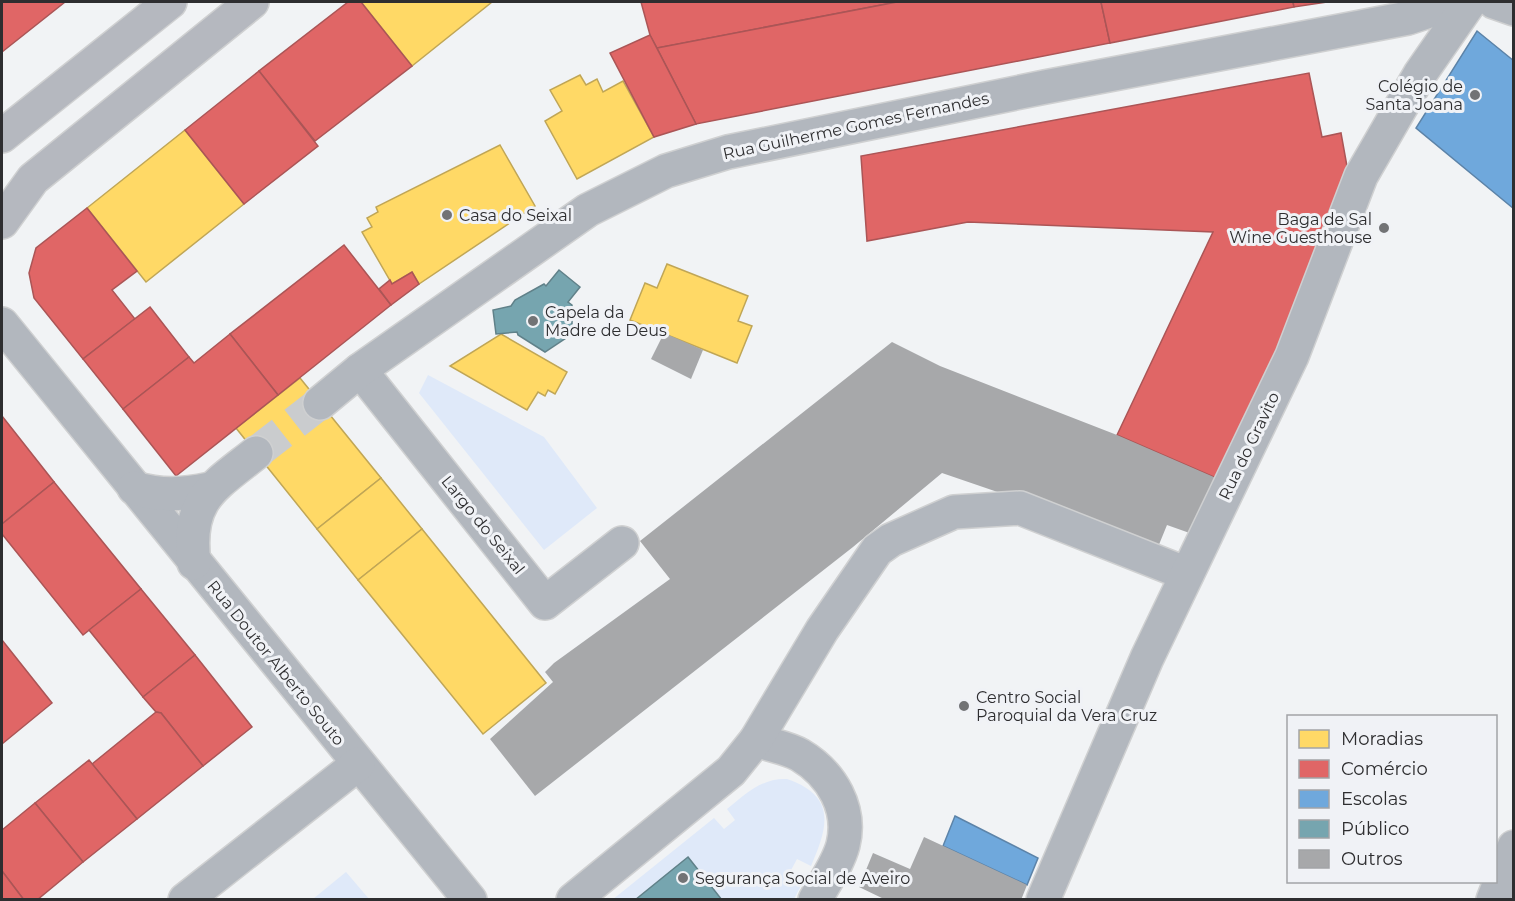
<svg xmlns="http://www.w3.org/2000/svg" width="1515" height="901" font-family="Montserrat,sans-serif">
	<rect width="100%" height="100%" fill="#f1f3f5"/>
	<g fill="#dfe9f9">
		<polygon points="428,375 544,437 597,508 544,550 419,393"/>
		<path d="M787,779C837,796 828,827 811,866L797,859L790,872L804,880L794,899H722L688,857L635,899L612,900L714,818L724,829L735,820L727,809C746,794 761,778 787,779Z"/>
		<polygon points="346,872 369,899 313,899"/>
	</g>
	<g fill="#ffd966" stroke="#c0a656" stroke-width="1.5">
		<polygon points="361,2 492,2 412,66"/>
		<polygon points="580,75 586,85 597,79 603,92 623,81 654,137 577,179 545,121 562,111 550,90"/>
		<polygon points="185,130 244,204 146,282 87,208"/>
		<polygon points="500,145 535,206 419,284 412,272 392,284 362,232 372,227 367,218 378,212 376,207"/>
		<polygon points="667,264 748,296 738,321 752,326 737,363 630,320 645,283 657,288"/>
		<polygon points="501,334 567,372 555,394 548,390 545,396 538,392 527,410 450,366"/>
		<polygon points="300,378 381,478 317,529 236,428"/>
		<polygon points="381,478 422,529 358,580 317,529"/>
		<polygon points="422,529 546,683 483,734 358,580"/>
	</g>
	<g fill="#e06666" stroke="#ab5556" stroke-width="1.5">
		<polygon points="2,2 65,2 2,52"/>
		<polygon points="348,2 361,2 412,66 315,141 259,71"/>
		<polygon points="641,2 897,2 657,48 650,35"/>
		<polygon points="897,2 1101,2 1110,43 696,124 657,48"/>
		<polygon points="1101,2 1293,2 1294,7 1110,43"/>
		<polygon points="1293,2 1327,2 1294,7"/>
		<polygon points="650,35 696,124 654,137 610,53"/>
		<polygon points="259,71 318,146 244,204 185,130"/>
		<polygon points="1309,73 1322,137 1341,133 1350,183 1223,481 1117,435 1213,232 968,222 867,241 861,156"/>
		<polygon points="87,208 137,271 112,290 135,319 83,359 34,298 29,273 36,248"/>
		<polygon points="344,245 391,305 278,395 230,334"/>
		<polygon points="412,272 419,284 391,305 379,289 390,280 392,284"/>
		<polygon points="150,307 189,357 123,409 83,359"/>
		<polygon points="230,334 278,395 176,476 123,409 189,357 194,363"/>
		<polygon points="2,416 54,482 2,524"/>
		<polygon points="54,482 141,589 83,635 2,534 2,524"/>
		<polygon points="141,589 195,655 143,697 89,630"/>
		<polygon points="2,640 52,703 2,744"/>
		<polygon points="195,655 252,727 203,766 161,713 156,712 143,697"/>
		<polygon points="156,712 161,713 203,766 137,819 92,764"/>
		<polygon points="89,760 137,819 83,862 35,803"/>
		<polygon points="35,803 83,862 37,900 24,900 2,871 2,830"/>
		<polygon points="2,871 24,900 2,900"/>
	</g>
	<g fill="#6fa8dc" stroke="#5c83a8" stroke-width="1.5">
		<polygon points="1477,31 1514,61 1514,209 1416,128"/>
		<polygon points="955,816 1038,858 1027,885 943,846"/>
	</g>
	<g fill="#76a5af" stroke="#608189" stroke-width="1.5">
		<polygon points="559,270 580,287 568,302 572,305 572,334 545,352 518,335 517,332 496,334 493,310 511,306 515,300 544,284 546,286"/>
		<polygon points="688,857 722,900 635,900"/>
	</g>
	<g fill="#a7a8aa">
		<polygon points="664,333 703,350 691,379 651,359"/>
		<polygon points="892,342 940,366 1117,435 1223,481 1198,536 1167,525 1158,547 942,473 853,547 535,796 490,739 553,682 545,672 554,663 670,579 640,541"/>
		<polygon points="924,837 1027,885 1021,900 886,900 859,887 873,853 910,869"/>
	</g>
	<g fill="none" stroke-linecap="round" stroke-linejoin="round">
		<polyline stroke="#caccce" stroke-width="33" stroke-dasharray="33 16" stroke-linecap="butt" points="256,453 320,403"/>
		<defs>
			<g id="minor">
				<polyline points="1494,2 1514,9"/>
				<polyline points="2,324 470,900"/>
				<polyline points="360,370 545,603 622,543"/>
				<polyline points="320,403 360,370 588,210 666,171 728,152 1045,87 1408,18 1456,2"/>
				<path d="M134,488C161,496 182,495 210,489"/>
				<path d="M194,563C186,500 212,488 256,453"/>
				<path d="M756,740C770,745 788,748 800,755C832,774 852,809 843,845C838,864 824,883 815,900"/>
				<polyline points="185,900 358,764"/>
				<polyline points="573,900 731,771 756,740 822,630 877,550 891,540 954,512 1020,508 1187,574"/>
				<polyline points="1043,900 1147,658 1292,356 1361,176 1420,74 1470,2"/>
				<polyline points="1493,900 1514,847"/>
			</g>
			<g id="major">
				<polyline points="2,136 170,2"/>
				<polyline points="2,222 33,179 252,2"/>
			</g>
		</defs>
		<use href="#minor" stroke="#cfd0d1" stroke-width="36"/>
		<use href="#major" stroke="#cfd0d1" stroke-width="36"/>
		<use href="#minor" stroke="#b2b7be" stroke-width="33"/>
		<use href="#major" stroke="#b5b8bf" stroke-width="33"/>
	</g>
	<g fill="#727375" stroke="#f0f2f6" stroke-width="2">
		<circle cx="1475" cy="95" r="6"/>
		<circle cx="447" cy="215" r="6"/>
		<circle cx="1384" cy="228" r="6"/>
		<circle cx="533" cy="321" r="6"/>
		<circle cx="964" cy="706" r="6"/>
		<circle cx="683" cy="878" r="6"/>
	</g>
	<g text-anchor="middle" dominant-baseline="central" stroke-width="6" stroke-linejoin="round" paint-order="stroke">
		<g font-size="16" fill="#2e2e30" stroke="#f0f2f6" text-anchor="start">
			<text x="1463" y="86" text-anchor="end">Colégio de<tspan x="1463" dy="18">Santa Joana</tspan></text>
			<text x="459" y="215">Casa do Seixal</text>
			<text x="1372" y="219" text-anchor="end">Baga de Sal<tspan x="1372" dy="18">Wine Guesthouse</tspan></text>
			<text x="545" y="312">Capela da<tspan x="545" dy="18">Madre de Deus</tspan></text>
			<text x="976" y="697">Centro Social<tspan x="976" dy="18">Paroquial da Vera Cruz</tspan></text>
			<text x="695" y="878">Segurança Social de Aveiro</text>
		</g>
		<g font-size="16" fill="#2e2e30" stroke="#f0f2f6">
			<text transform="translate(856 126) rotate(-12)">Rua Guilherme Gomes Fernandes</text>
			<text transform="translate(1249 446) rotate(-64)">Rua do Gravito</text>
			<text transform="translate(483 525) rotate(51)">Largo do Seixal</text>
			<text transform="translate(276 663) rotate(51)">Rua Doutor Alberto Souto</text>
		</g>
	</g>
	<rect width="1515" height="901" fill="none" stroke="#2e2e30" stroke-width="6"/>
	<rect x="1287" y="715" width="210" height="168" fill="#f0f2f6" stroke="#a2a4a7" stroke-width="1.5"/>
	<rect x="1299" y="730" width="30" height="18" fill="#ffd966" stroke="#a2a4a7" stroke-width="1.5"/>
	<text x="1341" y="745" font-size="18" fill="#2e2e30">Moradias</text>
	<rect x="1299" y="760" width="30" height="18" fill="#e06666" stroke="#a2a4a7" stroke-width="1.5"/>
	<text x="1341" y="775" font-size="18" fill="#2e2e30">Comércio</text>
	<rect x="1299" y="790" width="30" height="18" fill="#6fa8dc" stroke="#a2a4a7" stroke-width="1.5"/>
	<text x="1341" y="805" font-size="18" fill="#2e2e30">Escolas</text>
	<rect x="1299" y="820" width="30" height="18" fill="#76a5af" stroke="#a2a4a7" stroke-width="1.5"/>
	<text x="1341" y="835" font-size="18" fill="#2e2e30">Público</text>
	<rect x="1299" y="850" width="30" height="18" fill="#a7a8aa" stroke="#a2a4a7" stroke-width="1.5"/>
	<text x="1341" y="865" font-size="18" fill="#2e2e30">Outros</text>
</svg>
